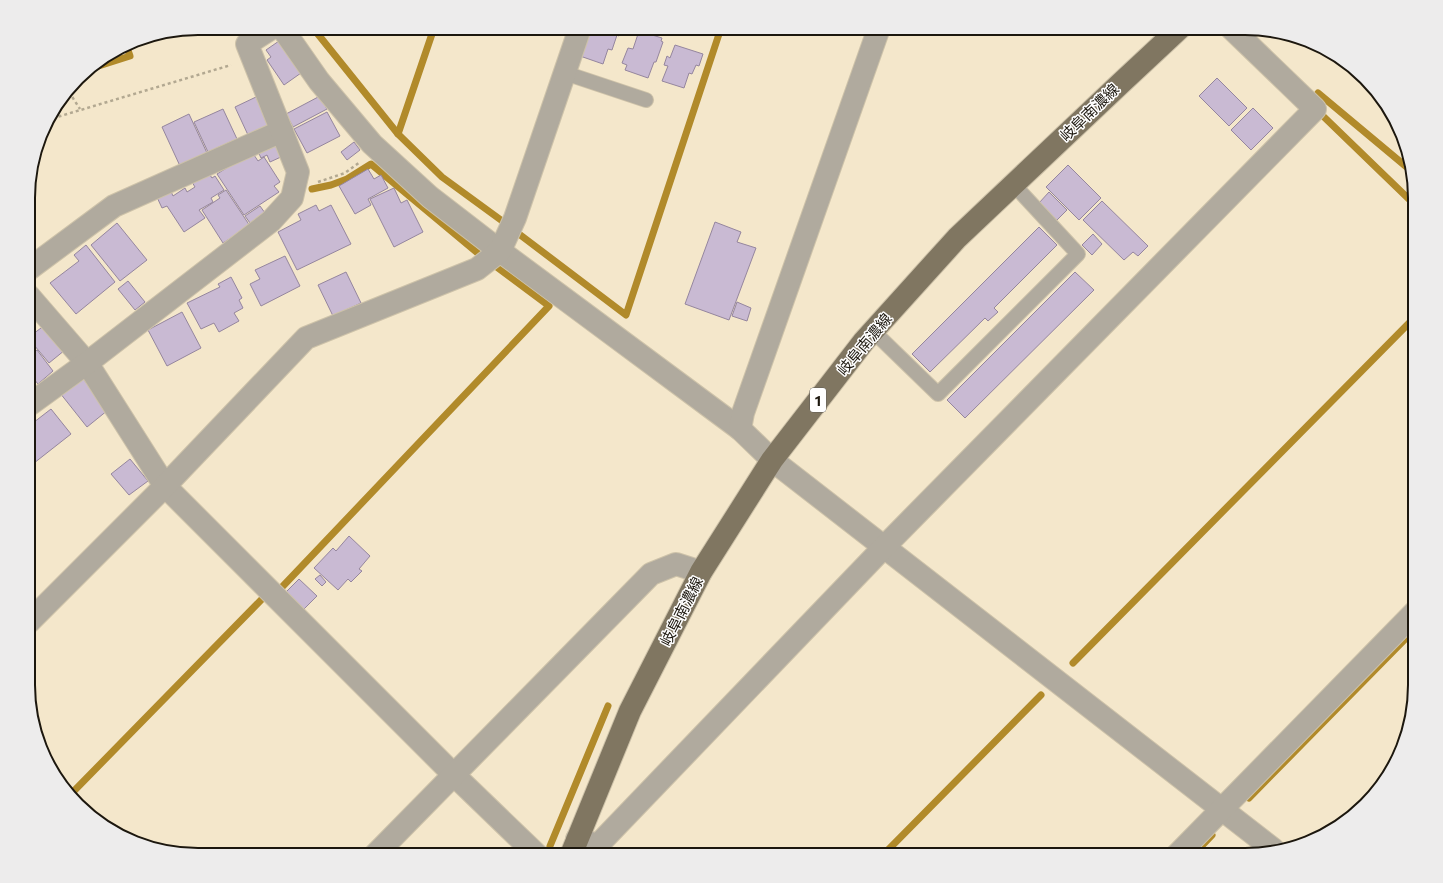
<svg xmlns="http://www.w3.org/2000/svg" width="1443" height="883" font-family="Commissioner,'Noto Sans JP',sans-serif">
	<rect width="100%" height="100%" fill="#f4e7cb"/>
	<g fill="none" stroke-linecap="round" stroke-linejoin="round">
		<g stroke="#b18a2a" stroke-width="7">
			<polyline points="313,28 398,134 442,177 505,223"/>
			<polyline points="86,70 130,56 126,45"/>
			<polyline points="1318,93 1409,169"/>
			<polyline points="1324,117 1415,205"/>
			<polyline points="398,134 434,28"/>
			<polyline points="312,189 331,185 347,179 371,164 480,255"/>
			<polyline points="519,234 626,315 721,28"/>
			<polyline points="283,586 549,306 498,268"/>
			<polyline points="1073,663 1415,317"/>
			<polyline points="71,794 262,599"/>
			<polyline points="1249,798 1415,629"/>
			<polyline points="550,846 608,706"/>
			<polyline points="883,855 1041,695"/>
			<polyline points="1193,855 1212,835"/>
		</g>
	</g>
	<g fill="#c9bad3" stroke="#95869e">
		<polygon points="590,28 622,28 619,36 617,35 612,50 608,49 603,64 580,56"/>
		<polygon points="639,31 662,38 661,41 663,42 656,62 654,62 648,78 625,70 627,65 622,63 628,48 633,49"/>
		<polygon points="279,41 301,73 284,85 267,60 271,57 266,50"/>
		<polygon points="675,45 703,54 699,66 696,65 692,74 689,73 684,88 662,81 668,66 664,65 667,56 670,58"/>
		<polygon points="1217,78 1247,108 1229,126 1199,96"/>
		<polygon points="320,96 327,109 293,127 286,114"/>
		<polygon points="256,97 269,125 248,135 235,107"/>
		<polygon points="1253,108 1273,128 1251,150 1231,130"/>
		<polygon points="223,109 237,139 208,152 194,122"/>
		<polygon points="327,112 340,136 307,153 294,129"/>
		<polygon points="189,114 207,153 180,166 162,127"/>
		<polygon points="275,140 283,156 270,162 267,155 261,158 257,149"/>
		<polygon points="354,142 360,150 347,160 341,152"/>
		<polygon points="252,152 258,161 264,157 280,182 274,186 279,192 244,215 217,174"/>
		<polygon points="1068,165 1101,198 1079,220 1046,187"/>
		<polygon points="368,169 374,179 381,175 388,188 368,199 371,205 355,214 339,186"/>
		<polygon points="208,172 212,178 215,176 224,190 211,198 213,202 199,210 205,218 184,232 167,206 162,208 155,193 169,187 173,196 185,188 187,192 195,187 192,182"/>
		<polygon points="394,188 401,203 407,200 423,232 394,247 370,199"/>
		<polygon points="226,190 250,226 223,243 202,210 220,198 218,195"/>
		<polygon points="1049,192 1067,210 1057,220 1039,203"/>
		<polygon points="1102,201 1148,246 1138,256 1133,252 1124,260 1083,220"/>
		<polygon points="316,205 319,211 331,205 351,244 297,270 278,232 301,220 298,214"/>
		<polygon points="260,206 265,213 250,223 245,216"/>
		<polygon points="715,222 741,232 737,242 756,248 729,320 685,304"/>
		<polygon points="117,223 147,260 120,281 91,245"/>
		<polygon points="1039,227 1057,245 994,308 998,312 988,321 985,318 930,372 912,354"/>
		<polygon points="1093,234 1102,244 1092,255 1082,245"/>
		<polygon points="86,245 115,282 76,314 50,283 79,261 74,255"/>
		<polygon points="285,256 300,286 261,306 250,284 260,279 255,270"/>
		<polygon points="346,272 361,303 333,316 318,285"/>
		<polygon points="1075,272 1094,290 965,418 947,400"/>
		<polygon points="231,277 242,298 239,300 243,308 234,313 239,321 219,332 214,323 201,329 187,303 220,287 218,284"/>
		<polygon points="128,281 145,302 135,310 118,289"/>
		<polygon points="737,302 751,308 747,321 732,316"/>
		<polygon points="182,312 201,348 167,366 148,330"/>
		<polygon points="45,325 65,350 49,363 29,339 29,337"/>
		<polygon points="37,350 53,371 38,384 29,373 29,356"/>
		<polygon points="81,376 108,410 87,427 60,393"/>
		<polygon points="51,409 71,434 29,467 29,426"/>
		<polygon points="130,459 148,481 129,495 111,474"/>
		<polygon points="349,536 370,556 359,569 362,571 351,582 348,579 338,590 314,568 333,548 336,551"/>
		<polygon points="320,575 326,582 322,586 315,579"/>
		<polygon points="299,579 317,596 303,610 285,593"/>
	</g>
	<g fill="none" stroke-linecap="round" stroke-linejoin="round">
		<defs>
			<g id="lane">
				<polyline points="565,73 646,100"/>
				<polyline points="873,331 938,394 1078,254 1014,185"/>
			</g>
			<g id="street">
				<polyline points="282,28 319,81 372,144 430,197 500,251 740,429"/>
				<polyline points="879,28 743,413 740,429 772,460 1273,849"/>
				<polyline points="29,269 114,206 282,131"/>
				<polyline points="29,296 87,363 165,486 454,775 537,855"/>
				<polyline points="29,405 87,363 271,221 292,198 298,172 247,44 272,28"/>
				<polyline points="29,622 165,486 306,338 477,269 500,251 515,218 580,28"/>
				<polyline points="577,839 598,845 884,547 1315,109 1231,28"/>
				<polyline points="375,855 651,574 676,564 701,572"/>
				<polyline points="1177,855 1415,612"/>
			</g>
			<polyline id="primary" points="571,855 630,711 701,572 772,460 864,341 957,238 1121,83 1180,28"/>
		</defs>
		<use href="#lane" stroke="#cdc2a9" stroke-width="16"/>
		<use href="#street" stroke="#cdc2a9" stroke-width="24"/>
		<use href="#primary" stroke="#cdc2a9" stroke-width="24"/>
		<g stroke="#b2a891" stroke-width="2.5" stroke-dasharray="3 3" stroke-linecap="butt">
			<polyline points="69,92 80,109"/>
			<polyline points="47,120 231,65"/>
			<polyline points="318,182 345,173 360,162"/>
		</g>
		<use href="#lane" stroke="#b0aa9e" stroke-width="14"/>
		<use href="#street" stroke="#b0aa9e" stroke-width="22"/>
		<use href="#primary" stroke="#807661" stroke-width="22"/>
	</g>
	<g text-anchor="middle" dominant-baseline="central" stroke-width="3" stroke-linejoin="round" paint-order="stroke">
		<rect fill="#fff" stroke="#605d56" stroke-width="1" x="810" y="388" width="16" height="24" rx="3"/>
		<g font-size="14" font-weight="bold" fill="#1c170e">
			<text x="818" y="400">1</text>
		</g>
		<g font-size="15" fill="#1c170e" stroke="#fff">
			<text transform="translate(1089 112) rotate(-44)">岐阜南濃線</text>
			<text transform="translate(864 344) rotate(-50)">岐阜南濃線</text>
			<text transform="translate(681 611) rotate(-63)">岐阜南濃線</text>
		</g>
	</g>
	<path d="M0 0H1443V883H0ZM198 35H1245A163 163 0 0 1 1408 198V685A163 163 0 0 1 1245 848H198A163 163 0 0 1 35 685V198A163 163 0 0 1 198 35Z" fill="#edecec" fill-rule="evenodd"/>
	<path fill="none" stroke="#1c170e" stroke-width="2" d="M198 35H1245A163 163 0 0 1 1408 198V685A163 163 0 0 1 1245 848H198A163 163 0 0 1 35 685V198A163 163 0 0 1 198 35Z"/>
</svg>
